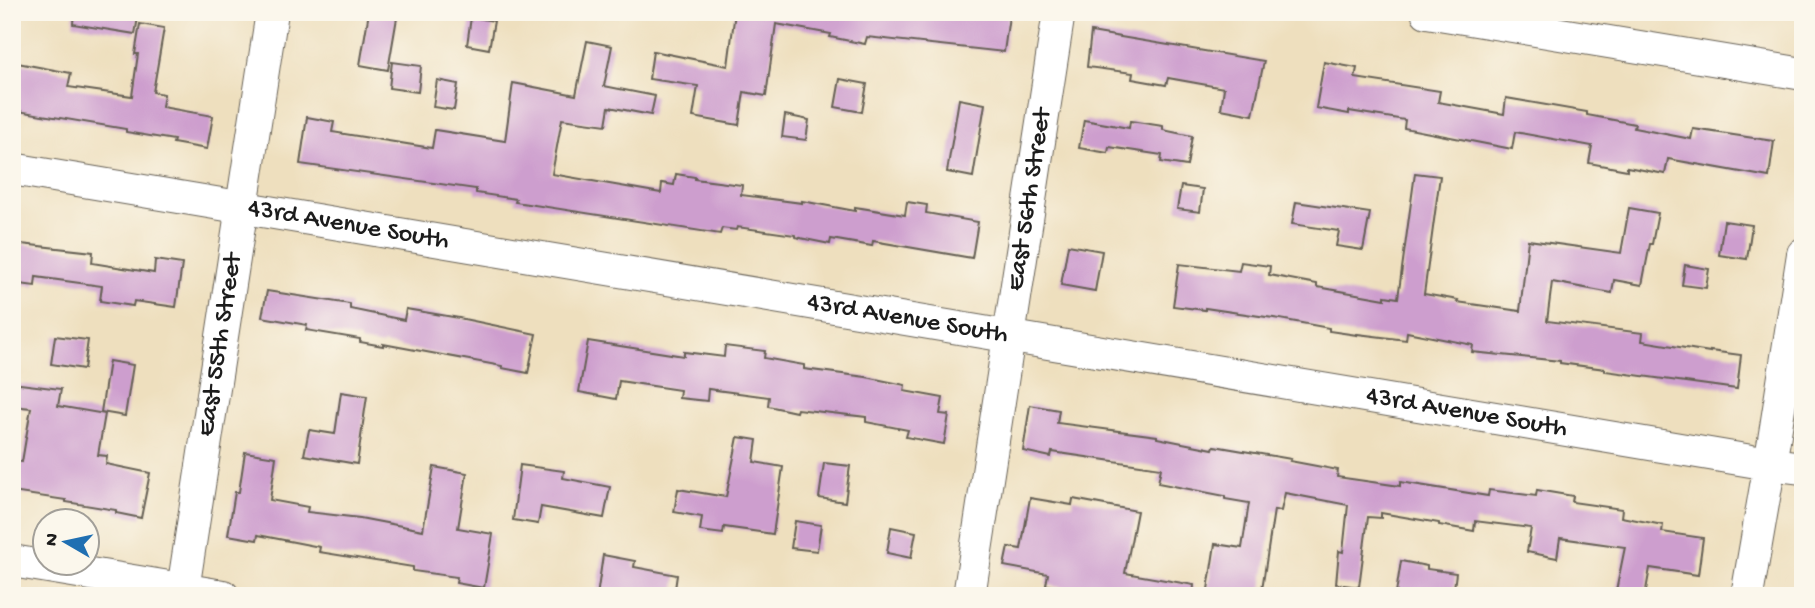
<svg xmlns="http://www.w3.org/2000/svg" width="1815" height="608" font-family="'Gochi Hand',sans-serif">
	<rect width="100%" height="100%" fill="#fbf7ec"/>
	<filter id="ink" filterUnits="userSpaceOnUse"><feTurbulence type="fractalNoise" baseFrequency=".0143" numOctaves="2"/><feDisplacementMap in="SourceGraphic" scale="14" xChannelSelector="R" yChannelSelector="G"/><feConvolveMatrix kernelMatrix="1 2 1 2 8 2 1 2 1" color-interpolation-filters="sRGB"/></filter>
	<filter id="wash" filterUnits="userSpaceOnUse"><feTurbulence type="fractalNoise" baseFrequency=".00686" numOctaves="4" result="noise"/><feDisplacementMap in="SourceGraphic" scale="28" xChannelSelector="R" yChannelSelector="G"/><feGaussianBlur stdDeviation="1.57" result="paint"/><feColorMatrix in="noise" values="0 0 0 0 0 0 0 0 0 0 0 0 0 0 0 0 0 1.4 0 .05"/><feComposite in="paint" operator="in"/></filter>
	<g filter="url(#wash)">
		<rect width="100%" height="100%" fill="#eedfbe"/>
		<g id="blocks">
			<g fill="#cd9ece">
				<polygon points="74,12 139,12 135,34 73,24"/>
				<polygon points="369,12 398,12 388,70 360,65"/>
				<polygon points="735,12 980,12 1009,16 1004,52 867,37 865,44 830,37 831,34 776,24 766,96 744,92 739,125 693,117 698,86 649,79 653,51 728,66"/>
				<polygon points="471,17 494,21 489,49 467,45"/>
				<polygon points="140,24 164,28 153,92 164,94 162,107 213,116 207,149 173,143 174,140 126,132 126,129 12,110 12,62 71,73 68,87 132,96 138,54 135,54"/>
				<polygon points="1091,32 1264,61 1253,115 1221,109 1224,88 1168,78 1166,85 1132,79 1133,73 1087,67"/>
				<polygon points="587,41 612,46 604,86 655,96 651,115 609,107 606,125 562,119 552,174 661,193 662,183 674,185 676,174 695,177 695,179 742,185 741,195 802,203 802,201 855,211 855,207 905,215 907,202 927,205 926,213 978,222 972,258 873,241 872,246 831,239 830,244 795,237 795,235 737,227 736,230 722,228 720,234 515,202 516,199 476,193 476,189 300,164 307,117 334,122 332,132 432,148 435,130 505,141 513,83 576,95"/>
				<polygon points="392,62 421,66 418,92 389,88"/>
				<polygon points="1324,62 1357,68 1355,78 1440,91 1438,102 1504,114 1506,98 1587,112 1587,115 1635,124 1634,128 1691,139 1693,129 1774,141 1769,177 1668,159 1665,174 1627,167 1627,170 1589,163 1592,146 1515,132 1512,149 1404,128 1405,120 1349,111 1349,114 1316,108"/>
				<polygon points="840,79 867,84 862,112 835,107"/>
				<polygon points="437,80 458,84 454,110 433,107"/>
				<polygon points="959,99 985,104 973,177 947,172"/>
				<polygon points="785,115 809,120 806,140 782,137"/>
				<polygon points="1084,120 1129,128 1130,121 1163,126 1163,130 1192,136 1187,166 1161,162 1162,155 1109,147 1108,153 1079,148"/>
				<polygon points="1415,173 1440,176 1424,294 1458,300 1457,302 1520,311 1528,240 1621,253 1629,208 1658,213 1652,244 1650,244 1642,285 1614,280 1612,293 1552,282 1547,321 1643,333 1642,341 1710,352 1710,351 1741,355 1737,389 1605,371 1605,369 1560,363 1560,361 1472,352 1473,345 1407,332 1406,340 1357,334 1357,335 1329,331 1329,328 1280,319 1205,308 1205,310 1173,306 1179,264 1239,271 1241,262 1270,266 1269,275 1317,284 1317,287 1385,299 1385,296 1398,298"/>
				<polygon points="1181,186 1203,189 1200,212 1177,209"/>
				<polygon points="1296,202 1370,213 1363,250 1336,246 1339,231 1292,224"/>
				<polygon points="1724,221 1752,225 1747,259 1719,255"/>
				<polygon points="12,243 93,252 92,263 154,273 155,260 182,264 176,307 134,301 133,306 100,301 102,286 36,277 35,286 12,283"/>
				<polygon points="1068,245 1102,251 1095,291 1061,285"/>
				<polygon points="1685,265 1709,269 1706,288 1682,285"/>
				<polygon points="267,291 350,304 350,309 404,320 406,309 459,318 536,334 528,373 502,368 502,366 383,344 383,346 360,342 360,339 306,330 307,325 262,317"/>
				<polygon points="55,336 88,340 84,369 51,364"/>
				<polygon points="588,341 684,356 684,352 724,357 725,346 765,351 764,358 804,365 804,369 866,377 905,385 904,391 943,398 940,414 949,415 944,444 906,437 908,430 866,422 866,417 797,409 796,412 768,406 769,397 708,389 707,401 679,398 680,390 619,381 616,399 579,392"/>
				<polygon points="109,361 133,365 125,416 101,412"/>
				<polygon points="12,383 61,389 58,406 105,414 98,455 107,456 106,464 150,473 141,518 116,513 116,510 66,502 66,500 12,492 12,460 22,462 31,408 12,406"/>
				<polygon points="341,392 367,396 357,464 304,455 309,430 335,434"/>
				<polygon points="1030,405 1059,410 1057,423 1157,436 1157,438 1213,449 1214,446 1291,459 1290,461 1338,470 1337,477 1400,486 1400,482 1488,496 1489,490 1536,496 1537,490 1573,496 1572,502 1622,509 1621,517 1663,525 1662,532 1703,538 1698,575 1650,568 1645,596 1615,596 1625,547 1560,538 1557,558 1527,552 1531,528 1475,521 1474,531 1439,525 1439,523 1381,513 1381,518 1368,517 1359,587 1336,584 1339,551 1343,552 1348,505 1285,493 1281,511 1274,510 1261,596 1207,596 1215,544 1242,548 1249,503 1225,499 1225,496 1158,483 1161,468 1052,452 1051,457 1023,451"/>
				<polygon points="738,437 757,440 754,462 783,467 773,534 724,527 723,534 700,531 702,517 674,512 678,489 726,497"/>
				<polygon points="245,452 276,457 270,500 308,507 307,512 360,518 423,530 434,467 467,473 458,528 493,534 484,588 456,583 457,577 413,571 413,567 319,552 320,547 258,535 257,540 228,535 235,492 239,492"/>
				<polygon points="824,463 850,466 845,502 819,498"/>
				<polygon points="520,465 564,471 563,478 610,487 604,518 541,507 538,524 513,520"/>
				<polygon points="1030,498 1072,505 1073,499 1137,511 1125,573 1194,585 1193,596 1115,596 1098,593 1046,585 1048,574 1004,566 1008,547 1021,549"/>
				<polygon points="795,521 821,525 817,551 791,548"/>
				<polygon points="891,527 916,532 911,558 887,553"/>
				<polygon points="603,555 635,561 634,567 677,575 674,596 597,596"/>
				<polygon points="1401,561 1427,566 1427,569 1456,573 1453,596 1412,596 1396,593"/>
			</g>
		</g>
	</g>
	<g filter="url(#ink)">
		<use href="#blocks" fill-opacity="0" stroke="#666055" stroke-width="2"/>
		<g fill="none" stroke-linecap="round" stroke-linejoin="round">
			<defs>
				<g id="street">
					<polyline points="1427,12 1803,74"/>
					<path id="s1" d="M12,169L1769,464L1803,468"/>
					<polyline points="12,561 223,596"/>
					<path id="s2" d="M182,596L272,12"/>
					<path id="s3" d="M969,596L1059,12"/>
					<polyline points="1747,596 1774,440 1803,254"/>
				</g>
			</defs>
			<use href="#street" stroke="#666055" stroke-width="34"/>
			<use href="#street" stroke="#fff" stroke-width="32"/>
		</g>
	</g>
	<g text-anchor="middle" dominant-baseline="central" stroke-width="6" stroke-linejoin="round" paint-order="stroke">
		<g font-size="26" fill="#1c1c1c" stroke="#fbf7ec">
			<text stroke="none"><textPath href="#s3" startOffset="401">East 56th Street</textPath></text>
			<text stroke="none"><textPath href="#s1" startOffset="341">43rd Avenue South</textPath></text>
			<text stroke="none"><textPath href="#s1" startOffset="908">43rd Avenue South</textPath></text>
			<text stroke="none"><textPath href="#s2" startOffset="254">East 55th Street</textPath></text>
			<text stroke="none"><textPath href="#s1" startOffset="1475">43rd Avenue South</textPath></text>
		</g>
	</g>
	<rect width="1815" height="608" fill="none" stroke="#fbf7ec" stroke-width="42"/>
	<g transform="translate(66 542) rotate(279)"><circle r="33" fill="#fbf7ec" stroke="#a29f99" stroke-width="2"/>
	<path d="M0-5L12 26L0 18L-12 26Z" fill="#1f6fb2"/>
	<text y="-10" font-size="19" font-weight="bold" text-anchor="middle" fill="#1c1c1c">N</text>
	</g>
</svg>
